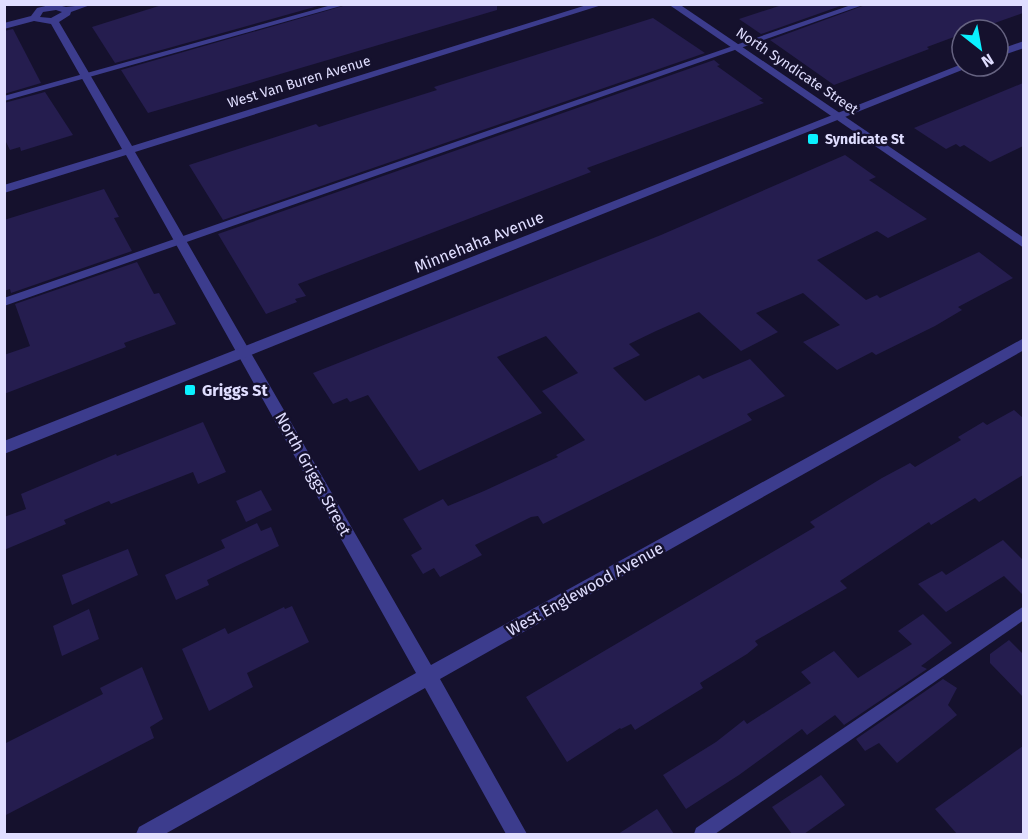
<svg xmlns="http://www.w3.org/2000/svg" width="1028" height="839" font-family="'Fira Sans',sans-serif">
	<rect width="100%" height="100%" fill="#15112d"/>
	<g fill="#251d4f">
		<polygon points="165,4 325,4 115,63 92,27"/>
		<polygon points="350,4 497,4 497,10 148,113 121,70"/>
		<polygon points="785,4 846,4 761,34 739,19"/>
		<polygon points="868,4 1023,4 1023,13 975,30 962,30 962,34 927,47 929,49 834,85 770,40"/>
		<polygon points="653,18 705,53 223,220 189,165 316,124 319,127 437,90 434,87"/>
		<polygon points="13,29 41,83 4,94 4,31"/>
		<polygon points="714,60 720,65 717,66 763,99 759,100 764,103 587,168 591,172 298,284 306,296 295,299 297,302 266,314 218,234"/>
		<polygon points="1023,83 1023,146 990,162 964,145 960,147 956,144 946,149 914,128"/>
		<polygon points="45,92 73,135 21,151 20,147 10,150 4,138 4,103"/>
		<polygon points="845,155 876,177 869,180 927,219 888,238 877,231 817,260 866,300 877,295 880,298 979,252 1013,278 958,307 962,310 935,326 876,355 872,352 837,370 803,342 840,325 803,293 756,313 778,332 741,351 699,312 656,331 629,344 640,355 613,368 645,401 699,375 703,379 750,359 785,396 747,414 752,420 559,516 543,524 538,516 531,517 475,545 482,555 440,577 434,568 423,574 411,555 422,549 403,519 443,499 448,506 484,491 558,457 556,455 585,440 542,391 578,373 546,336 497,357 542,413 419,471 368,395 350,402 347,398 333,404 313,373 661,235"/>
		<polygon points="104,189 119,217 114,218 132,251 11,293 10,289 4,291 4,220"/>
		<polygon points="137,262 154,294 159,293 176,324 124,343 126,347 4,394 4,355 30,346 15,304"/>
		<polygon points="1014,410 1023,418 1023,475 979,502 975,498 931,525 929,522 840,581 847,588 755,641 758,645 747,654 700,683 703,688 635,730 631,724 621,729 620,728 567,762 526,697 815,527 810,522 882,478 910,463 915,467 961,440 958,437 983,422 987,425"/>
		<polygon points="203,422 226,472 198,484 193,472 111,504 109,501 64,520 66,524 4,550 4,517 26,509 21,494 116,454 117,456"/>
		<polygon points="261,490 272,510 246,522 236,501"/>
		<polygon points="257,523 261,531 271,527 279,546 207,580 209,585 176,600 165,575 225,548 221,540"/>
		<polygon points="1003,540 1023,560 1023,595 1004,576 946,612 918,584 942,571 946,575"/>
		<polygon points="128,549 138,575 72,605 62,575"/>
		<polygon points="292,606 309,642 247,673 253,687 209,711 182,649 225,628 228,634 284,607 285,609"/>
		<polygon points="89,609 99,639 62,656 53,626"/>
		<polygon points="923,614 952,643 921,666 927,669 844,725 835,715 807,735 802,729 739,775 686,809 663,775 716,742 744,720 747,724 811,683 801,672 834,651 858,678 912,644 898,631"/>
		<polygon points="1009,640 1023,654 1023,697 990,663 990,654"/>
		<polygon points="142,667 163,719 150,727 154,738 4,816 4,744 103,694 100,688"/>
		<polygon points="943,679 957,688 948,705 957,715 897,763 879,743 865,751 856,739"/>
		<polygon points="1023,746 1023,834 957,834 935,809"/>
		<polygon points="821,775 845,805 804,834 792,834 772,807"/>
		<polygon points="657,809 674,834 618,834"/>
	</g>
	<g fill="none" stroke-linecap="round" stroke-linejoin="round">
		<g fill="#3c3c8d" fill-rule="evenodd">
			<polygon points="335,4 348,4 4,101 4,96"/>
			<polygon points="854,4 866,4 4,306 4,298"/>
			<polygon points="1024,606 1024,620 715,834 694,834 696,828"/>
		</g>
		<g fill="#3c3c8d" fill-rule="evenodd">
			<path d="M54,4L66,7L93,4L71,12L70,15L59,22L132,146L590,4H605L135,152L431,665L1024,338V350L440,679L527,834H506L425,688L165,834H136L139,827L416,673L126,155L4,193V185L122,149L51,24L34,21L4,29V23L31,16L37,8ZM56,10L62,12L51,18L40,17L43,12Z"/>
			<polygon points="668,4 679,4 1024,238 1024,248"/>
		</g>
		<g fill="#3c3c8d" fill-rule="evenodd">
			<polygon points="1024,41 1024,48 998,57 998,50"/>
			<polygon points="962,64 972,66 4,454 4,441"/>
		</g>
	</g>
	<g fill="#0af1ff" stroke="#15112d" stroke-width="2">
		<rect x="807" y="133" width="12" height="12" rx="3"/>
		<rect x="184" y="384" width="12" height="12" rx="3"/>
	</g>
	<g text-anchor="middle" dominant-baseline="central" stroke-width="5" stroke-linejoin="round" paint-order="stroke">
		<g font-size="14" fill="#e0deff" stroke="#15112d">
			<text transform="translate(797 71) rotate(34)">North Syndicate Street</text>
			<text transform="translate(299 82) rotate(-17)">West Van Buren Avenue</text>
		</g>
		<g font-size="14" font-weight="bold" fill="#e0deff" stroke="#15112d" text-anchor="start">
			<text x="825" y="139">Syndicate St</text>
		</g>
		<g font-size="16" fill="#e0deff" stroke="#15112d">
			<text transform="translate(479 242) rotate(-22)">Minnehaha Avenue</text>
			<text transform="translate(313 474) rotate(61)">North Griggs Street</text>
			<text transform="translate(585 589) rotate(-29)">West Englewood Avenue</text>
		</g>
		<g font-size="16" font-weight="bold" fill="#e0deff" stroke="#15112d" text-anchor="start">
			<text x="202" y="390">Griggs St</text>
		</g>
	</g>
	<rect width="1028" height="839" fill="none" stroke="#e0deff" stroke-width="12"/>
	<g transform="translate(980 48) rotate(149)"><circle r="28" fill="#15112d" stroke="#666381" stroke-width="1.5"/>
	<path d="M0-4.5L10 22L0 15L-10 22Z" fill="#0af1ff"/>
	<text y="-9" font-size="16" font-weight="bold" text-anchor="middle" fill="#e0deff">N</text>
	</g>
</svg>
